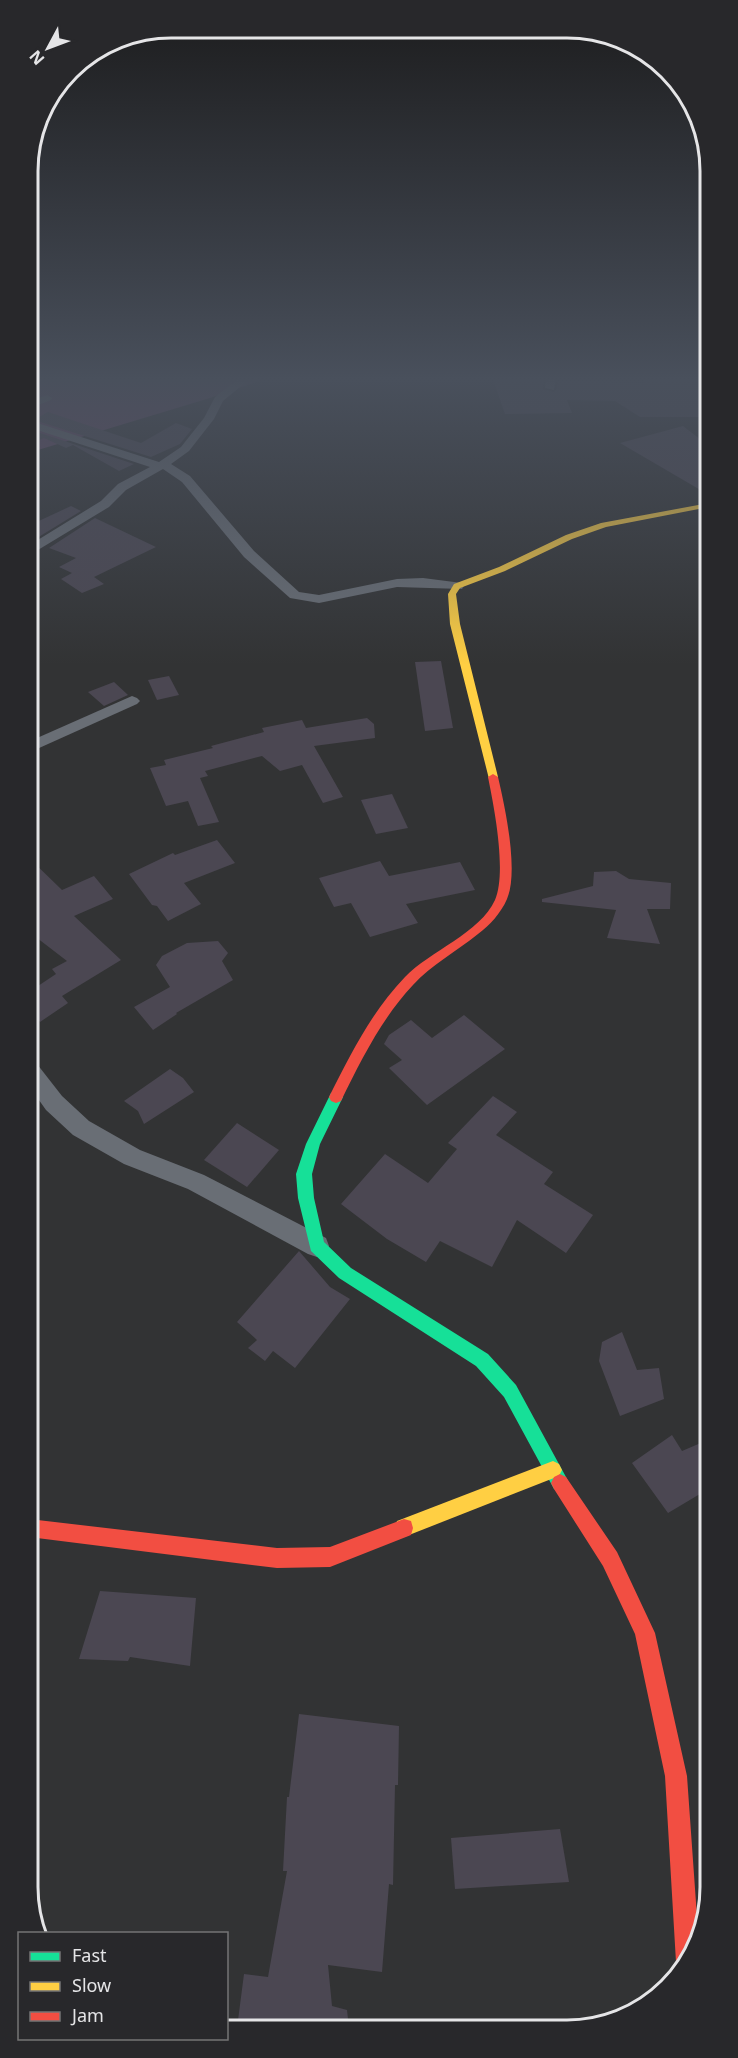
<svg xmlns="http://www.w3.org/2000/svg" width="738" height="2058" font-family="'Noto Sans',sans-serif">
	<rect width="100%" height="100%" fill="#323334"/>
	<polygon fill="#664766" points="28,377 270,377 210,398 28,453"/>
	<g fill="#4b4752">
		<polygon points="492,377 544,377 543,389 554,392 556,390 558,381 643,383 644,377 709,377 709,417 640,417 615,401 567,400 572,413 505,414"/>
		<polygon points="48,412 141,443 176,423 192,429 180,444 151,457 34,420"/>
		<polygon points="683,426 709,446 709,495 620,443"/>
		<polygon points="28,429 134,464 119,471 73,445 66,448 44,438 28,445"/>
		<polygon points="71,506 81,511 37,538 28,532 28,526"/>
		<polygon points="95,518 156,547 94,577 104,584 82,593 61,579 72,573 59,567 76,558 49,548"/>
		<polygon points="441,661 453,728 425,731 415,662"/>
		<polygon points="169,676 179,695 157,700 148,680"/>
		<polygon points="114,682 128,695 104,706 88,692"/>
		<polygon points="367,718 374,724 375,738 314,746 343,797 323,803 302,765 280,771 262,756 205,771 208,776 200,778 219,822 198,826 188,801 166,806 150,768 166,765 164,760 213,748 211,746 264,732 262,728 302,720 306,728"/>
		<polygon points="392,794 408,828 376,834 361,800"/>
		<polygon points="217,840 235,863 184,883 201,904 168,921 157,906 152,905 129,874 173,853 175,855"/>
		<polygon points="28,857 62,890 94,876 113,899 74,916 121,960 62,996 68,1003 40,1022 29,1007 29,992 56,974 52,969 67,961 28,931"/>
		<polygon points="380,861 389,876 460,862 475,890 406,904 418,923 370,937 351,903 334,907 319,878"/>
		<polygon points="616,871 629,879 671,883 670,909 647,909 660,944 607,938 616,910 542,902 542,899 593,886 594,872"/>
		<polygon points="218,941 228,953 222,961 233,980 176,1013 177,1014 153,1030 134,1007 170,987 156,965 162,956 187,943"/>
		<polygon points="464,1015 505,1049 427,1105 389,1068 402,1060 384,1044 389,1035 411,1020 432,1038"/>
		<polygon points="170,1069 183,1078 194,1092 144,1124 138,1111 124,1101"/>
		<polygon points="493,1096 517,1112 496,1135 553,1172 544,1184 593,1215 566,1253 517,1220 492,1267 440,1241 426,1262 387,1239 341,1204 385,1154 428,1183 457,1149 448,1143"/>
		<polygon points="237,1123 279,1150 247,1187 204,1160"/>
		<polygon points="299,1251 330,1287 350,1299 295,1368 273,1351 265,1361 248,1348 257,1340 237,1322"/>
		<polygon points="622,1332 637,1370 659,1368 664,1399 620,1416 599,1361 602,1342"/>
		<polygon points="672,1435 682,1451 710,1439 710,1488 668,1513 632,1463"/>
		<polygon points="100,1591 196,1598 190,1666 130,1657 128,1661 79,1659"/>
		<polygon points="299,1714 399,1726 398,1785 395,1785 393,1885 389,1884 382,1972 328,1965 332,2006 347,2010 349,2028 237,2028 244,1974 268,1977 287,1871 283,1871 287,1797 289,1797"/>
		<polygon points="560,1829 569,1882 455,1889 451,1838"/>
	</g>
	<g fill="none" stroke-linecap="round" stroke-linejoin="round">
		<g fill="#696e75" fill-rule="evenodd">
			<polygon points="546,377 556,377 554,390 545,388"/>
			<polygon points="237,380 246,382 223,401 214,419 189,451 171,464 190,476 254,551 299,592 319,595 397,579 423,578 462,583 464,586 462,589 397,587 319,603 290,598 244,557 182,482 163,469 126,490 109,507 28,556 28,546 101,501 118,484 150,467 28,427 28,420 159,462 181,447 204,418 215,397"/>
			<polygon points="47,395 52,398 51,400 28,409 28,402"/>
			<polygon points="132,696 137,698 140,701 137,704 28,753 28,742"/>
			<polygon points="29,1061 37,1064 62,1096 89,1121 140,1150 204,1175 326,1238 329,1246 326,1254 317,1257 308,1254 188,1189 124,1164 73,1135 46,1110 29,1086"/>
		</g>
		<polygon fill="#16e098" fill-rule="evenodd" points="336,1091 341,1093 343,1097 320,1144 312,1174 314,1198 324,1242 351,1268 488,1354 516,1385 566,1477 569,1483 566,1489 560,1492 554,1489 504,1397 476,1366 339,1278 311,1251 298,1198 296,1174 306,1144 331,1093"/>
		<g fill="#ffcf43" fill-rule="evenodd">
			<polygon points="709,503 709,507 606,527 572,539 505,571 460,588 456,594 460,624 498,777 493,780 489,779 450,624 448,594 454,584 499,567 566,535 601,523"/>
			<polygon points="553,1461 559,1464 562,1470 559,1476 404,1537 397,1535 395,1528 397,1521"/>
		</g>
		<g fill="#f24e42" fill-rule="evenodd">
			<path d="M493,774L498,777C505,807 519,871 507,899C501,913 490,925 478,934C456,952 432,964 413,985C382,1018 361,1060 341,1101L336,1103L331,1101L329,1097C350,1055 372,1011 405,977C430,951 480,933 495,900C507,872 494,807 488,777Z"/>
			<polygon points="560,1474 566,1477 617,1552 655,1633 687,1776 699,1945 682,1971 676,1962 665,1776 635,1634 603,1566 554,1489 551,1483 554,1477"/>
			<polygon points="29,1519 277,1548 330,1547 404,1519 411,1521 413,1528 411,1535 330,1567 277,1568 29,1537"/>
		</g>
	</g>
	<linearGradient id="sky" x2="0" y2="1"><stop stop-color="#1c1c1d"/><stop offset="0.57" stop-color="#49505c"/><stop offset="1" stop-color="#49505c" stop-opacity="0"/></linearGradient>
	<rect width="738" height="665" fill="url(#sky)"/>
	<path d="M0 0H738V2058H0ZM171 38H567A133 133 0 0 1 700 171V1887A133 133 0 0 1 567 2020H171A133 133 0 0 1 38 1887V171A133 133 0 0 1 171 38Z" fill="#28282b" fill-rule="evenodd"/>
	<path fill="none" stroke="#e5e5e7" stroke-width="3" d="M171 38H567A133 133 0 0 1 700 171V1887A133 133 0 0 1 567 2020H171A133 133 0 0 1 38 1887V171A133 133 0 0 1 171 38Z"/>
	<rect x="18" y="1932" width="210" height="108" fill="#28282b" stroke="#747476" stroke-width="1.5"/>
	<rect x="30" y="1952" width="30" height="9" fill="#16e098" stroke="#747476" stroke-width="1.5"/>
	<text x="72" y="1962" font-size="18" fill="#e5e5e7">Fast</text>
	<rect x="30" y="1982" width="30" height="9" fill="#ffcf43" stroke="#747476" stroke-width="1.5"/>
	<text x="72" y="1992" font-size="18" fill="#e5e5e7">Slow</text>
	<rect x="30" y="2012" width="30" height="9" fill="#f24e42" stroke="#747476" stroke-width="1.5"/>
	<text x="72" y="2022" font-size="18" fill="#e5e5e7">Jam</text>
	<g transform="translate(48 48) rotate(229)" stroke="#28282b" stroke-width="4.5" paint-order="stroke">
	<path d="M0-4.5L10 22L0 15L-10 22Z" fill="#e5e5e7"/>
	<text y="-9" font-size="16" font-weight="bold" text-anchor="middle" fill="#e5e5e7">N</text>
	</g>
</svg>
